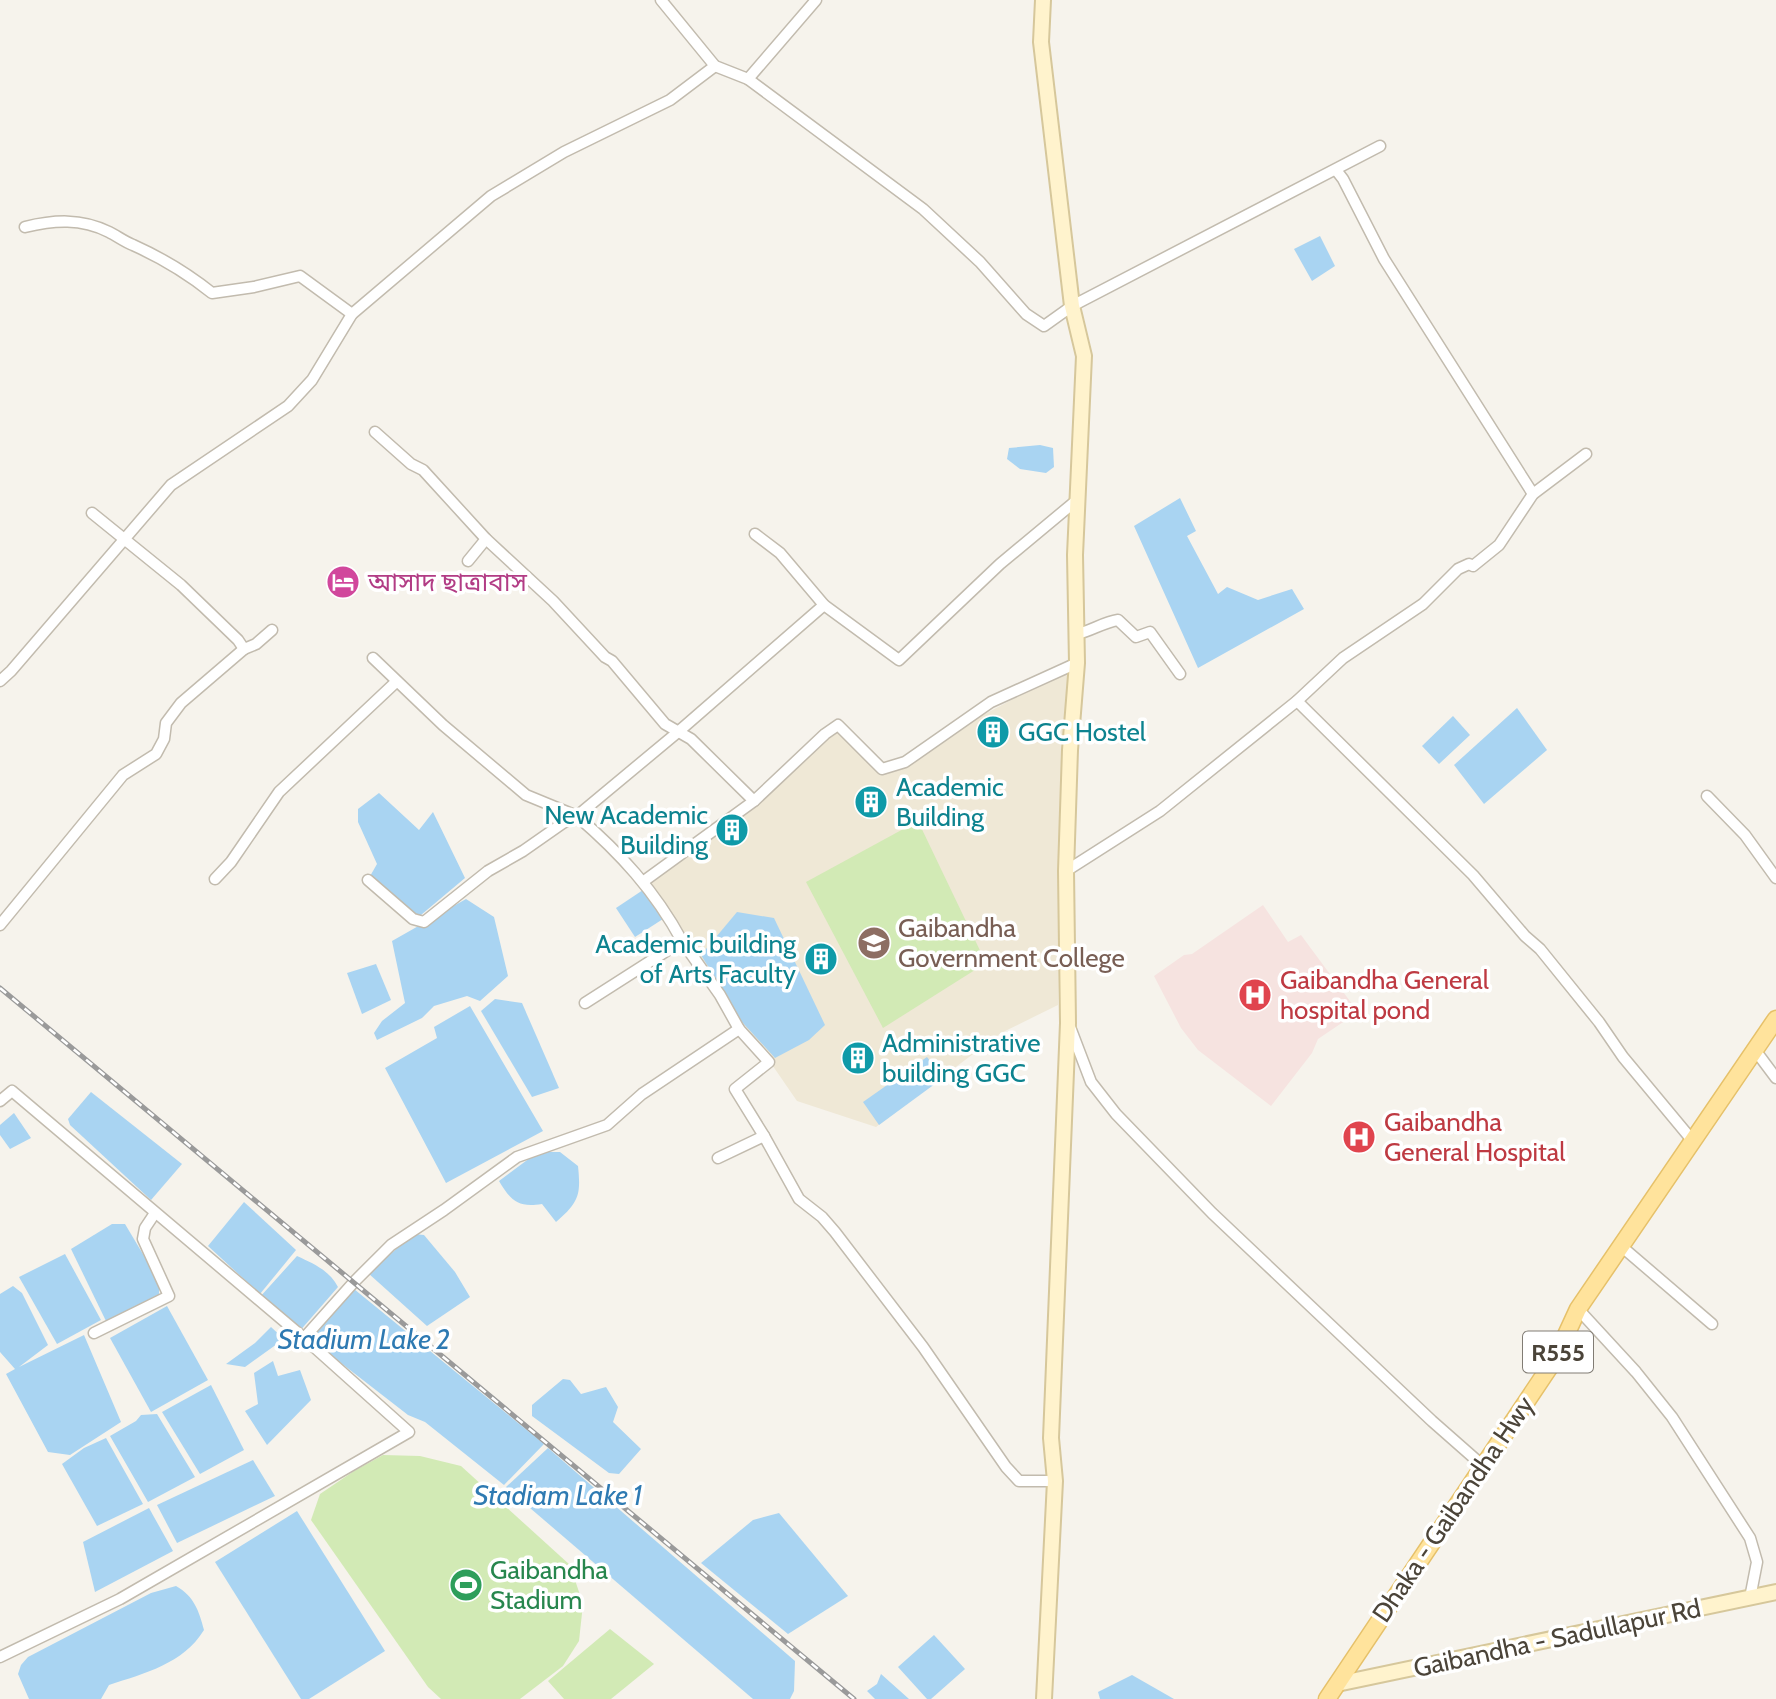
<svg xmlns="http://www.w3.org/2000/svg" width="1776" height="1699" font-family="Cabin,'Noto Sans Bengali',sans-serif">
	<rect width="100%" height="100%" fill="#f6f3ec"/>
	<polygon fill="#efe8d6" points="1070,669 1060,871 1058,1005 1001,1033 876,1127 797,1101 645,881 755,804 838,726 881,769"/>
	<polygon fill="#f6e3e0" points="1263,905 1288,942 1301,935 1358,1012 1318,1039 1312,1053 1271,1106 1198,1050 1181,1028 1154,976 1184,955 1192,954"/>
	<g fill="#d2eab5">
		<polygon points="918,821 986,963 883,1028 806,882"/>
		<polygon points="383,1455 420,1456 461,1466 570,1565 583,1604 579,1641 563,1666 520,1699 441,1699 428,1687 311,1520 320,1494 354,1471"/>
		<polygon points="610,1629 654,1664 611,1699 564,1699 548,1681"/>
	</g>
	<g fill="#a9d4f2">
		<polygon points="1320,236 1335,266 1312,281 1294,249"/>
		<polygon points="1040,445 1053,448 1054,467 1046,473 1020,469 1007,459 1009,448"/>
		<polygon points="1180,498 1196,531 1187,536 1218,594 1227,587 1258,600 1292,589 1304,609 1198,668 1134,526"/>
		<polygon points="1517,708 1547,750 1484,804 1454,765"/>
		<polygon points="1453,716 1470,735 1439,764 1422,746"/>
		<polygon points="379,793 419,830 433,812 465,878 415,920 369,878 377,864 358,822 358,809"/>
		<polygon points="643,890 663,919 635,937 616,908"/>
		<polygon points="466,899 494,917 508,976 480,1001 467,996 434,1006 422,1018 377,1040 374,1033 382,1021 405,1003 392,941"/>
		<polygon points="737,912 774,918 825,1025 809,1040 775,1058 742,1022 701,955"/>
		<polygon points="376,964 391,1000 362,1014 347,973"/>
		<polygon points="495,999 522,1003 559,1088 532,1097 481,1011"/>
		<polygon points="470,1006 543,1131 446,1183 385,1068 437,1038 434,1027"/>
		<polygon points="927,1057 943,1078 879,1125 863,1102"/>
		<polygon points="91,1092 182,1164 151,1200 70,1125 68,1119"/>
		<polygon points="14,1113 31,1138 10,1149 0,1135 0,1125"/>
		<path d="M538,1152H560L578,1166C581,1195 579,1202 556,1222L542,1204C518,1208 511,1201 499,1181Z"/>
		<polygon points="244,1202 296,1250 260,1294 208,1246"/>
		<polygon points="112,1224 125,1224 159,1281 159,1295 106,1321 71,1249"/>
		<polygon points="414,1234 424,1235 455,1272 470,1297 427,1326 368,1273"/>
		<polygon points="65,1254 101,1320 57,1344 19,1277"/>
		<path d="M297,1256C314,1264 329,1270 338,1287L298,1333L260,1297Z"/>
		<polygon points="13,1286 22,1293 48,1345 19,1367 84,1335 121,1422 70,1455 48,1452 6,1374 15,1369 0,1352 0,1294"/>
		<polygon points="354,1289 544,1444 504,1485 425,1422 408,1415 310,1339"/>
		<polygon points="167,1306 208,1380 151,1412 110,1338"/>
		<polygon points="271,1327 284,1339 245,1367 226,1364 255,1343"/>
		<polygon points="273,1361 278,1376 300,1370 311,1400 267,1445 245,1411 258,1404 254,1373"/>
		<polygon points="563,1379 570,1380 581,1394 606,1387 618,1407 613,1422 641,1449 619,1474 609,1473 532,1416 532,1405"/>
		<polygon points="211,1385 244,1450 200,1474 162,1412"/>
		<polygon points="157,1414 195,1477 148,1502 110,1436 136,1421 141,1415"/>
		<polygon points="106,1438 143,1504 97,1526 62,1464 84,1448"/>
		<polygon points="548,1448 795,1661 794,1691 790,1699 753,1699 509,1490 506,1487"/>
		<polygon points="253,1460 275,1496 177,1543 157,1505"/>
		<polygon points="149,1508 173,1551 95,1592 83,1542"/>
		<polygon points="297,1511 385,1651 309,1699 301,1699 215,1562"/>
		<polygon points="779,1513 848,1596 788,1634 701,1563 753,1520"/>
		<path d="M176,1586C194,1596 199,1611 204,1630C183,1664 145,1673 109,1685L101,1699H29L18,1674L21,1665L28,1657L151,1593Z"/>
		<polygon points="934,1635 965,1669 931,1699 927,1699 898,1667"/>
		<polygon points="881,1674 909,1699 875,1699 867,1691 877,1684"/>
		<polygon points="1132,1675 1174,1699 1100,1699 1098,1692"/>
	</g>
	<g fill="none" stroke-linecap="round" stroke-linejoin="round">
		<defs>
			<g id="street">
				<polyline points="661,0 715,66 748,79 923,209 980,262 1026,314 1044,326 1072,306 1380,146"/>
				<polyline points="748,79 816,0"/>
				<polyline points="1336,170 1343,179 1384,259 1533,494"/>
				<path d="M25,227C54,220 81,218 109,232C117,236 125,242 133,245C162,258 187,273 212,293L254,287L300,276L352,314"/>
				<polyline points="375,432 411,464 423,470 486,539 553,601 605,657 612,661 665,724 691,739 754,801"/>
				<polyline points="92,513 181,585 238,640 244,649"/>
				<polyline points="755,534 780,553 824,605 899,660 1000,564 1077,500"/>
				<polyline points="468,561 486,539"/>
				<path d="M1077,634C1091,631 1104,622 1118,620L1136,637L1150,632L1180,674"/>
				<polyline points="373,658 443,725 526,795 577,816 678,732 824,605"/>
				<polyline points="0,681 11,671 171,485 288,406 312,380 352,314 491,196 564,152 670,100 715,66"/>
				<polyline points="1297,701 1473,875 1525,936 1540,949 1599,1022 1623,1057 1692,1140"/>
				<polyline points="1707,796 1745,835 1776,878"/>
				<polyline points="1066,871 1160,811 1297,701 1343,658 1423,604 1458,569 1469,564 1473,566 1499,545 1533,494 1586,454"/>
				<polyline points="215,879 231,862 279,792 396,682"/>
				<path d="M368,880L413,919L424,922L488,871L523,851L563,823L577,816C620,853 655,891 682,941L585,1003"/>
				<polyline points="644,881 754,801 825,734 838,725 882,769 905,762 991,702 1077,663"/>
				<polyline points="0,925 123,775 156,754 164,739 166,723 181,703 244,649 256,644 272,630"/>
				<polyline points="682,941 720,995 739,1029 769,1062 735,1089 764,1136"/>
				<polyline points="1070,1027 1091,1082 1116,1114 1212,1213 1432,1421 1482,1465"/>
				<polyline points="1755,1050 1776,1078"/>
				<polyline points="0,1101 12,1091 304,1338 409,1432 120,1599 0,1657"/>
				<polyline points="718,1158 764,1136 799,1199 822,1217 835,1232 923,1347 1006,1467 1019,1481 1055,1481"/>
				<polyline points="1621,1246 1712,1324"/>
				<polyline points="1578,1309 1636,1372 1672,1417 1750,1538 1757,1562 1750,1598"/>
				<polyline points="94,1333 169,1296 143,1239 145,1228 155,1213"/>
				<polyline points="304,1338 354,1282 391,1245 444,1210 517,1157 607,1125 642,1094 739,1029"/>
			</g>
			<g id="secondary">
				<polyline points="1043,0 1041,42 1072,306 1084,356 1075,555 1077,663 1070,750 1066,871 1068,1023 1051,1438 1055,1481 1044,1699"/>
				<polyline points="1337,1684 1776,1592"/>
			</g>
			<polyline id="primary" points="1327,1699 1555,1359 1578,1309 1776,1019"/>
		</defs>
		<use href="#street" stroke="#c2bbae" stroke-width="13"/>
		<use href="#secondary" stroke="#d6c79b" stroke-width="18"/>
		<use href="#primary" stroke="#e6c16a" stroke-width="19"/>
		<use href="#street" stroke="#fff" stroke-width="10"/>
		<use href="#secondary" stroke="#fff3cd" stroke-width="14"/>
		<use href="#primary" stroke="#ffe39c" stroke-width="16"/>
		<defs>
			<polyline id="rail" points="0,988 854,1699"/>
		</defs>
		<use href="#rail" stroke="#9a9a9a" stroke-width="5"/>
		<use href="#rail" stroke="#fff" stroke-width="2.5" stroke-dasharray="8" stroke-linecap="butt"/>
	</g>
	<defs>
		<symbol id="hotel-disc" viewBox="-11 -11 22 22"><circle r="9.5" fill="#d1479c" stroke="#fff"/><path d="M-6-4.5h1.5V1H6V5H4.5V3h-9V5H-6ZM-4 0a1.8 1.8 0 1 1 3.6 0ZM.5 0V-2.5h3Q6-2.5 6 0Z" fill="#fff"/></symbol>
		<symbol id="building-disc" viewBox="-11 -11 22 22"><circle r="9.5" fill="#0f9aa8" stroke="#fff"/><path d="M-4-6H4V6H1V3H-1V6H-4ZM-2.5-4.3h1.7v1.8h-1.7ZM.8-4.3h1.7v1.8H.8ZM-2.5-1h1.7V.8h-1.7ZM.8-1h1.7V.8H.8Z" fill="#fff"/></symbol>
		<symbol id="university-disc" viewBox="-11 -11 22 22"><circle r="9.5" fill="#8d6e63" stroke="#fff"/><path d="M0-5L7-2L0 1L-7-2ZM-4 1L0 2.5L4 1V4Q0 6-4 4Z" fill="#fff"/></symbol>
		<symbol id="hospital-disc" viewBox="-11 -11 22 22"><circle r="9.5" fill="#e0444e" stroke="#fff"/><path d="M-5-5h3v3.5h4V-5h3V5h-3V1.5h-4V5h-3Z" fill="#fff"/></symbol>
		<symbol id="stadium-disc" viewBox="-11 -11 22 22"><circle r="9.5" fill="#2e9e5b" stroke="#fff"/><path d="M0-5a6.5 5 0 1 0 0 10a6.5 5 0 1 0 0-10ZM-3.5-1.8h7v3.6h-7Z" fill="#fff"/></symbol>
	</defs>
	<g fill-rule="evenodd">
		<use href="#hotel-disc" x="324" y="563" width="38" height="38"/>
		<use href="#building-disc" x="974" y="713" width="38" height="38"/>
		<use href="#building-disc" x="852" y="783" width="38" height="38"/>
		<use href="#building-disc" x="713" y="811" width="38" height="38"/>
		<use href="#university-disc" x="855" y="924" width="38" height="38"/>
		<use href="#building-disc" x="802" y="940" width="38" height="38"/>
		<use href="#hospital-disc" x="1236" y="976" width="38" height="38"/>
		<use href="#building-disc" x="839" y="1039" width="38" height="38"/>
		<use href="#hospital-disc" x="1340" y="1118" width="38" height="38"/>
		<use href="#stadium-disc" x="447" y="1566" width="38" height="38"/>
	</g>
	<g text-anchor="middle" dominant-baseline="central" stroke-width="7" stroke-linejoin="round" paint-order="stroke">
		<rect fill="#fff" stroke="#817c74" stroke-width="2" x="1523" y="1331.5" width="70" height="41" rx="5"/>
		<g font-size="24" font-weight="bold" fill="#4b4439">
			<text x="1558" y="1352">R555</text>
		</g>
		<g font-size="26" fill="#b23c85" stroke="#fff" text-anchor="start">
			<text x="368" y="582">আসাদ ছাত্রাবাস</text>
		</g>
		<g font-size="26" fill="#0d838f" stroke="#fff" text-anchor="start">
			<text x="1018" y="732">GGC Hostel</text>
			<text x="896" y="787">Academic<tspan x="896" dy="30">Building</tspan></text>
			<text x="708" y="815" text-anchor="end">New Academic<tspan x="708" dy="30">Building</tspan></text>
			<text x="796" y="944" text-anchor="end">Academic building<tspan x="796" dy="30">of Arts Faculty</tspan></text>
			<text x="882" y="1043">Administrative<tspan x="882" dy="30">building GGC</tspan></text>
		</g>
		<g font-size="26" fill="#785e54" stroke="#fff" text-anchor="start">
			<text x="898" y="928">Gaibandha<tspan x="898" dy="30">Government College</tspan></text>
		</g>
		<g font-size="26" fill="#be3a42" stroke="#fff" text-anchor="start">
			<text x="1280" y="980">Gaibandha General<tspan x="1280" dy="30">hospital pond</tspan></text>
			<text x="1384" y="1122">Gaibandha<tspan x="1384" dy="30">General Hospital</tspan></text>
		</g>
		<g font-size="26" fill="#4b4439" stroke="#fff">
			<text transform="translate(1453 1509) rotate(-56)">Dhaka - Gaibandha Hwy</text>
			<text transform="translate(1557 1638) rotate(-12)">Gaibandha - Sadullapur Rd</text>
		</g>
		<g font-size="26" fill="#27864d" stroke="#fff" text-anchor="start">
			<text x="490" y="1570">Gaibandha<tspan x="490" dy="30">Stadium</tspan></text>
		</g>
		<g font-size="28" font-style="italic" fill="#2e7ab2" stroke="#fff">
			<text x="364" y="1339">Stadium Lake 2</text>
			<text x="558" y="1495">Stadiam Lake 1</text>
		</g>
	</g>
</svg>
